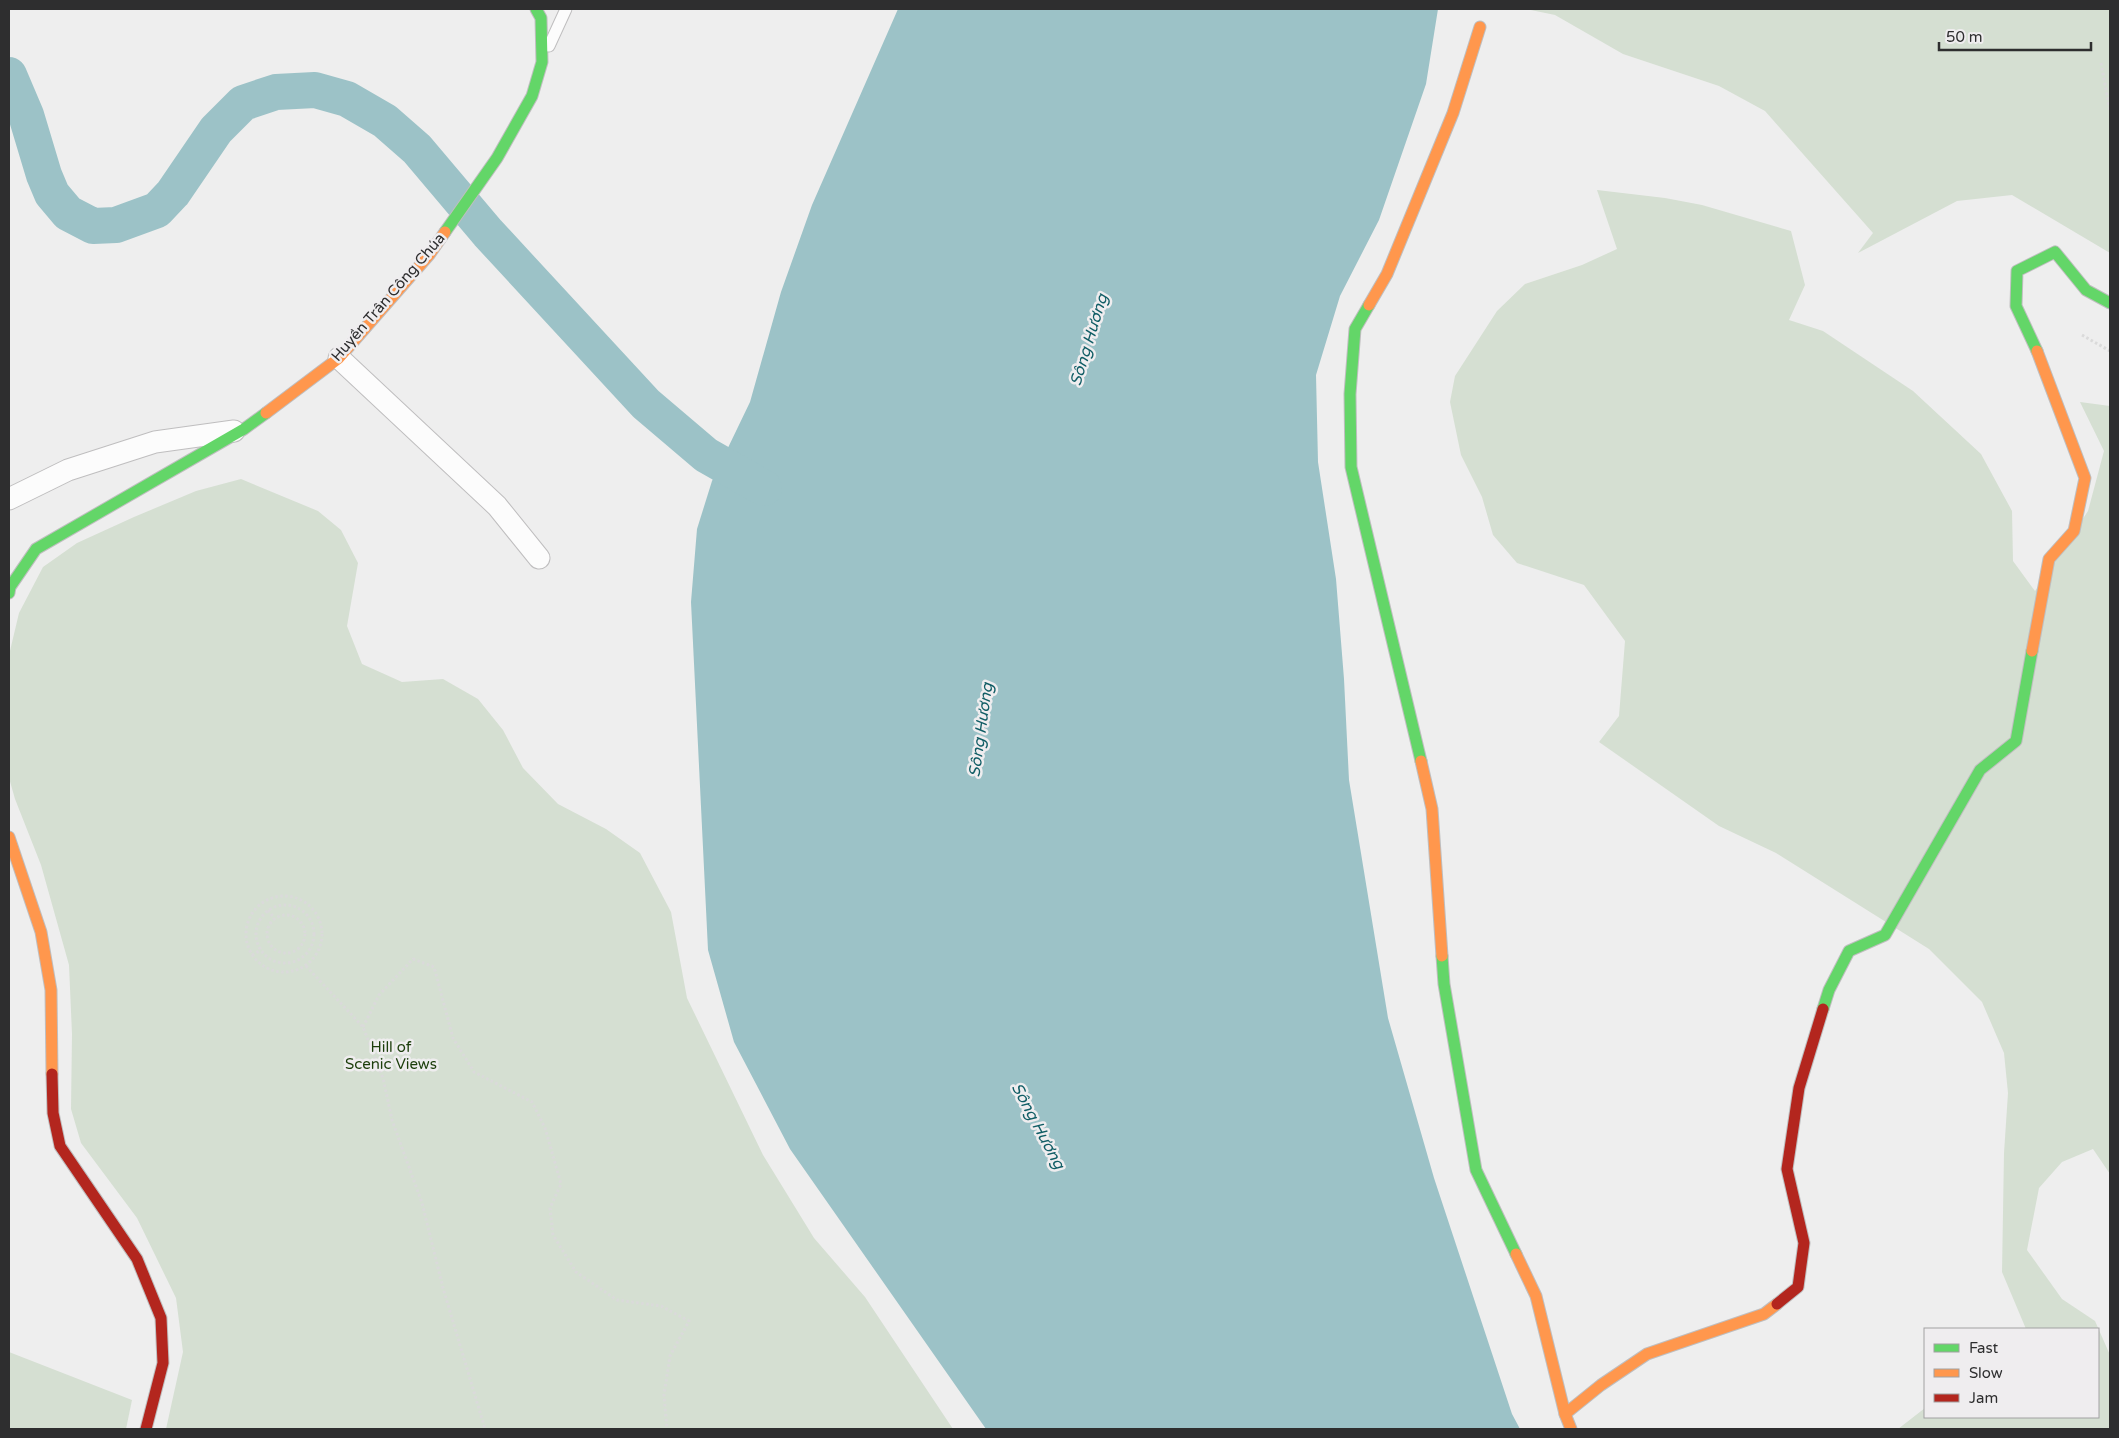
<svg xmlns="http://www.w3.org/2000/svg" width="2119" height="1438" font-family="'Varela Round',sans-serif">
	<rect width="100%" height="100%" fill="#eee"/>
	<g fill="#d5dfd2">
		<polygon points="1526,9 2110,9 2110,253 2012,195 1957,201 1858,253 1873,233 1765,111 1719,86 1623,54 1555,15"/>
		<polygon points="1597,190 1665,198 1702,205 1791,231 1805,285 1789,320 1823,331 1913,391 1981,454 2012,511 2013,561 2035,591 2088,511 2104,451 2080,402 2110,406 2110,1174 2093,1149 2062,1162 2039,1188 2027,1250 2062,1299 2095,1321 2110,1355 2110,1429 1898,1429 1925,1408 1925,1417 2098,1417 2098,1329 2026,1329 2002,1272 2004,1153 2008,1093 2004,1053 1982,1002 1929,949 1776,853 1719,826 1599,742 1619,716 1625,641 1584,585 1517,563 1493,535 1482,497 1461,455 1450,402 1455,376 1497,311 1525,284 1582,265 1617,249"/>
		<polygon points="241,479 318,511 341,530 358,563 347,626 362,664 402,682 443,679 478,699 503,730 523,768 558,804 606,829 640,853 671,912 687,998 763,1155 814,1238 865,1297 953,1429 166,1429 183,1352 176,1298 137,1218 81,1143 71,1109 72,1034 69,965 41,865 15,799 9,778 9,655 19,613 43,567 77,543 134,517 196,491"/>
		<polygon points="9,1352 132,1400 126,1429 9,1429"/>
	</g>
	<polygon fill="#9cc2c7" points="898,9 1438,9 1426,84 1379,220 1340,296 1316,375 1318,462 1336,579 1344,679 1349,780 1388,1018 1434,1178 1512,1414 1520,1429 986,1429 790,1149 734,1042 708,950 691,602 697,529 712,481 750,402 781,292 812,205"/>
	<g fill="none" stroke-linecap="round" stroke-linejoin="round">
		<polyline stroke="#9cc2c7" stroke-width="36" points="9,75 26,115 44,175 52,194 68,213 93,226 116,225 157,210 173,193 216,130 243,103 276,92 315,90 347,99 385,121 417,149 488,233 646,404 706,455 764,488"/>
		<defs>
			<polyline id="lane" points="549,46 566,9"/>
			<g id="street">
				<polyline points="339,358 497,506 539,558"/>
				<polyline points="9,499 68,470 155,442 234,431"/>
			</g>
			<g id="fast">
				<polyline points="445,232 497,158 532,96 542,62 541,18 536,9"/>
				<polyline points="1369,305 1355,329 1350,394 1351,467 1421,761"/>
				<polyline points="2037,351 2016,306 2017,271 2055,252 2086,290 2110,303"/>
				<polyline points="9,593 10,587 36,549 244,429 266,413"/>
				<polyline points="1442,956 1444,984 1476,1170 1516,1254"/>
				<polyline points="1823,1009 1829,990 1849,951 1885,935 1980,770 2016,741 2032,651"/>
			</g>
			<g id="slow">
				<polyline points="1369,305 1387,274 1453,113 1480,27"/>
				<polyline points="266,413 339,358 429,255 445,232"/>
				<polyline points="2032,651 2049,559 2074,531 2085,478 2037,351"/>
				<polyline points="1421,761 1432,809 1442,956"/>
				<polyline points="9,837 41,932 51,990 52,1074"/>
				<polyline points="1516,1254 1536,1296 1565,1414 1571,1429"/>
				<polyline points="1565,1414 1601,1385 1647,1354 1764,1314 1777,1304"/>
			</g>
			<g id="jam">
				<polyline points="52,1074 53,1113 60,1146 137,1259 161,1318 163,1363 146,1429"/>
				<polyline points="1777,1304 1798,1287 1804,1243 1787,1169 1799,1088 1823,1009"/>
			</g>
		</defs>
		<use href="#lane" stroke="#bfbebf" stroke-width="13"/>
		<use href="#street" stroke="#bfbebf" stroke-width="23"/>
		<use href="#fast" stroke="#bfbebf" stroke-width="13"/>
		<use href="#slow" stroke="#bfbebf" stroke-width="13"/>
		<use href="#jam" stroke="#bfbebf" stroke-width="13"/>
		<g stroke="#dadada" stroke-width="3" stroke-dasharray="2.5 2.5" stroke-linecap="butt">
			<polyline points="2101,63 2110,111"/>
			<polyline points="2082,335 2110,351"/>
			<circle cx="284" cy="934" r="38"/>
			<circle cx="285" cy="934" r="29"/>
			<polyline points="268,910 274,918"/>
			<circle cx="286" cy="934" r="19"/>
			<polyline points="252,955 261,950"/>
			<polyline points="306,966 363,1027 383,1078 392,1120 422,1203 443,1288 485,1429"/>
			<polyline points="363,1027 379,995 413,959 434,967 453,1038 474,1072 532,1102 545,1128 561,1184 550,1208 553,1235 576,1272 617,1300 661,1306 689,1321 670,1356 664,1395 667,1429"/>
		</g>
		<use href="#lane" stroke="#fcfcfc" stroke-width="11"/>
		<use href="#street" stroke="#fcfcfc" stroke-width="21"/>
		<use href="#fast" stroke="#63d668" stroke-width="11"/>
		<use href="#slow" stroke="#ff974d" stroke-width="11"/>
		<use href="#jam" stroke="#b3261e" stroke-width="11"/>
	</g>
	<g text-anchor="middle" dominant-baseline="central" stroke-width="5" stroke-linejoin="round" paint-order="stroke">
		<g font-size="15" fill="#2e2e2f" stroke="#efedef">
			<text transform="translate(388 297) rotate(-49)">Huyền Trân Công Chúa</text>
		</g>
		<g font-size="15" fill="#1c3e0b" stroke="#efedef">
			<text x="391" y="1047">Hill of<tspan x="391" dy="17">Scenic Views</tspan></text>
		</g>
		<g font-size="16" font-style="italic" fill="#105d65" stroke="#efedef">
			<text transform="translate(1089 340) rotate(-73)">Sông Hương</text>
			<text transform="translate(981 730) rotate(-82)">Sông Hương</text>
			<text transform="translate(1038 1126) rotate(62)">Sông Hương</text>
		</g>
	</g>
	<rect width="2119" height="1438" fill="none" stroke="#2e2e2f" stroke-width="20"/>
	<rect x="1924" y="1328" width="175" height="90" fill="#efedef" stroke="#a2a1a2"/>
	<rect x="1934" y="1344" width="25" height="8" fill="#63d668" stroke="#a2a1a2"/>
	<text x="1969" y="1353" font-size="15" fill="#2e2e2f">Fast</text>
	<rect x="1934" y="1369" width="25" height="8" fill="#ff974d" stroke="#a2a1a2"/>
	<text x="1969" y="1378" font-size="15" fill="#2e2e2f">Slow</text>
	<rect x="1934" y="1394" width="25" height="8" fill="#b3261e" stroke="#a2a1a2"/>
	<text x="1969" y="1403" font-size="15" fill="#2e2e2f">Jam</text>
	<path d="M1939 42v8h152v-8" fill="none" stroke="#2e2e2f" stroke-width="2.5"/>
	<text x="1946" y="42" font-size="15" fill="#2e2e2f" stroke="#efedef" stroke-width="4" paint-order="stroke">50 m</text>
</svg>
